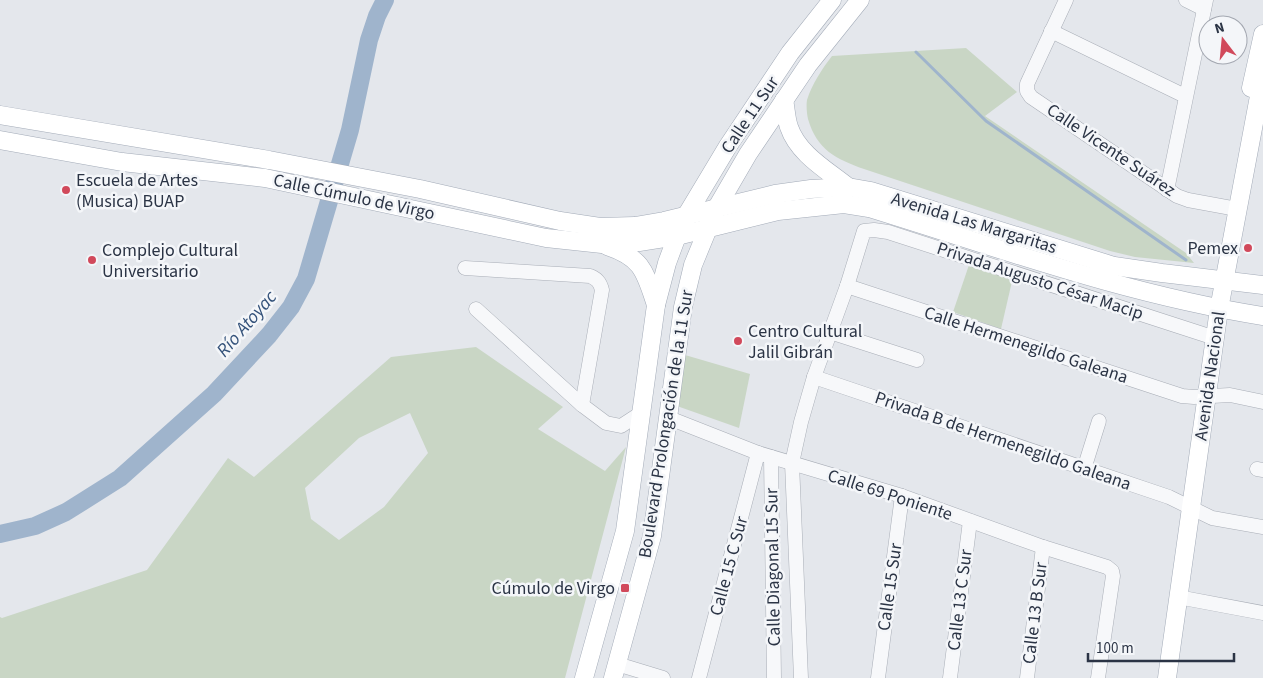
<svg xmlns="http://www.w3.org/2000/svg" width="1263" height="678" font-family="'Source Sans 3',sans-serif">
	<rect width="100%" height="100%" fill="#e4e7ec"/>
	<g fill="#c9d6c5" fill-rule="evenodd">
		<path d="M966,48L1017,92L985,116L1186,253L1194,263L1135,257L1110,251L864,169C836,159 817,150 808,119C807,114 806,106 807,100C812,84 822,69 832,56Z"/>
		<polygon points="970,262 1013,277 1001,329 953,312"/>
		<path d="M476,347L563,407L538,429L605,471L626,447L565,678H0V617L2,618L147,570L228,458L254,477L391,357ZM410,413L428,453L384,507L339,540L311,519L305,488L359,438Z"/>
		<polygon points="685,355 750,374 739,428 677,406"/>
	</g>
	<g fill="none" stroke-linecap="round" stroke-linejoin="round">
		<polyline stroke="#9fb4cc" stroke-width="3" points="916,52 986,121 1186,260"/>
		<polyline stroke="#9fb4cc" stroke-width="18" points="0,534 35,526 66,512 120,478 214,394 269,335 291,307 306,279 350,130 369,40 377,16 385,0"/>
		<defs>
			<g id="minor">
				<polyline points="1066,0 1027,84 1027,91 1031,97 1177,196 1188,200 1237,209"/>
				<polyline points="1186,0 1204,9"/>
				<polyline points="1051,31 1185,96"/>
				<polyline points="1167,190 1206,0"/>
				<path d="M465,268L590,276C597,279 600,282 602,290L582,405"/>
				<polyline points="847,286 1182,396 1194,397 1230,395 1263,402"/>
				<polyline points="476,309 582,405 606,423 621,426 641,413"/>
				<polyline points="830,332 917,360"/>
				<polyline points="814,377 1169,497 1212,518 1263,527"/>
				<polyline points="669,418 758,453 902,496 1043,547 1107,567 1112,571 1113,576 1098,678"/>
				<polyline points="771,457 774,678"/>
				<polyline points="1084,469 1099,421"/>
				<polyline points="1257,469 1263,470"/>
				<polyline points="1178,597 1263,613"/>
				<polyline points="617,664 663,678"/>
				<polyline points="699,678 758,453"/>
				<polyline points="801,678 792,463 801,422 814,377 847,286 864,231 874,230 888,232 1215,338"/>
				<polyline points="878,678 902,496"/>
				<polyline points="950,678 970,521"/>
				<polyline points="1027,678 1043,547"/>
			</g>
			<g id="major">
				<polyline points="1251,88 1263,34"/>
				<path d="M784,100C786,109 786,119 789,127C798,154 827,170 848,187"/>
				<polyline points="0,115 269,160 420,189 560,221 600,227 635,226 664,221 775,194 811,189 848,187 871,191 1114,266 1162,273 1263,285"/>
				<path d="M0,140L122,162L265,178L546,238L602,244L639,242L677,236L778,211L844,204L869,208C999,248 1128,295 1263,316"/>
				<path d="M607,246C643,258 645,272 656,305"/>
				<polyline points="584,678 625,531 656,305 667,263 677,236 686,216 728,146 790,53 832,0"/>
				<polyline points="613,678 652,536 683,307 693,265 716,209 748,154 808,65 860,0"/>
				<polyline points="1167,678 1219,309 1263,75"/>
			</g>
		</defs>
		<use href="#minor" stroke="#a9aeb7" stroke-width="15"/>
		<use href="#major" stroke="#a3abb8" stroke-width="19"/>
		<use href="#minor" stroke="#f7f8fa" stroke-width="14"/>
		<use href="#major" stroke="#fff" stroke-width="18"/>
	</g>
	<g fill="#d1495b" stroke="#f4f6f9" stroke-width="2">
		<circle cx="66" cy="190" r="5"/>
		<circle cx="1248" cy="248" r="5"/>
		<circle cx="92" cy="260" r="5"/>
		<circle cx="738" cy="341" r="5"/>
		<rect x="620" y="583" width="10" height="10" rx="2.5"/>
	</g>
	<g text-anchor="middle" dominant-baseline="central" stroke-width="5" stroke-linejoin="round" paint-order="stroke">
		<g font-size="18" fill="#2b3445" stroke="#f4f6f9">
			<text transform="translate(750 115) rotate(-56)">Calle 11 Sur</text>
			<text transform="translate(1111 150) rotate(34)">Calle Vicente Suárez</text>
			<text transform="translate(354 197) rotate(12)">Calle Cúmulo de Virgo</text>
			<text transform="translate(974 223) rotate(17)">Avenida Las Margaritas</text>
			<text transform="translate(1040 281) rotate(18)">Privada Augusto César Macip</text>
			<text transform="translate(1026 345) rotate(18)">Calle Hermenegildo Galeana</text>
			<text transform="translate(1210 376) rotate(-82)">Avenida Nacional</text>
			<text transform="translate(666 424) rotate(-81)">Boulevard Prolongación de la 11 Sur</text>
			<text transform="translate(1003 441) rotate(19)">Privada B de Hermenegildo Galeana</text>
			<text transform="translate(890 495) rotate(18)">Calle 69 Poniente</text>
			<text transform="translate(729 566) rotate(-75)">Calle 15 C Sur</text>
			<text transform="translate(773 567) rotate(-91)">Calle Diagonal 15 Sur</text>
			<text transform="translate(890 587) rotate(-82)">Calle 15 Sur</text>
			<text transform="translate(960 600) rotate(-83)">Calle 13 C Sur</text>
			<text transform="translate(1035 613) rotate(-83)">Calle 13 B Sur</text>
		</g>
		<g font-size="18" fill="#2b3445" stroke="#f4f6f9" text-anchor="start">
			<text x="76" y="180">Escuela de Artes<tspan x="76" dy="21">(Musica) BUAP</tspan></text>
			<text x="1238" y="248" text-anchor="end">Pemex</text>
			<text x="102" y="250">Complejo Cultural<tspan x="102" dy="21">Universitario</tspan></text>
			<text x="748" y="331">Centro Cultural<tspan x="748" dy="21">Jalil Gibrán</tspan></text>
			<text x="615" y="588" text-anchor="end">Cúmulo de Virgo</text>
		</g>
		<g font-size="19" font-style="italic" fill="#34527a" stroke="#f4f6f9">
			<text transform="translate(247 324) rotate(-49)">Río Atoyac</text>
		</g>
	</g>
	<g transform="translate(1223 40) rotate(344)"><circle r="24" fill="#f4f6f9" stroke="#a4a8b1"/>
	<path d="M0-4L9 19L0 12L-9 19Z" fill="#d1495b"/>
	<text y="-8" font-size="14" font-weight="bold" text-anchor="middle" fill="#2b3445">N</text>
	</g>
	<path d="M1088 653v8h146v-8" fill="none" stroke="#2b3445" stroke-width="2.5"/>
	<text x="1096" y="653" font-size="15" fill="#2b3445" stroke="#f4f6f9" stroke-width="4" paint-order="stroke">100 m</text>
</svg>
